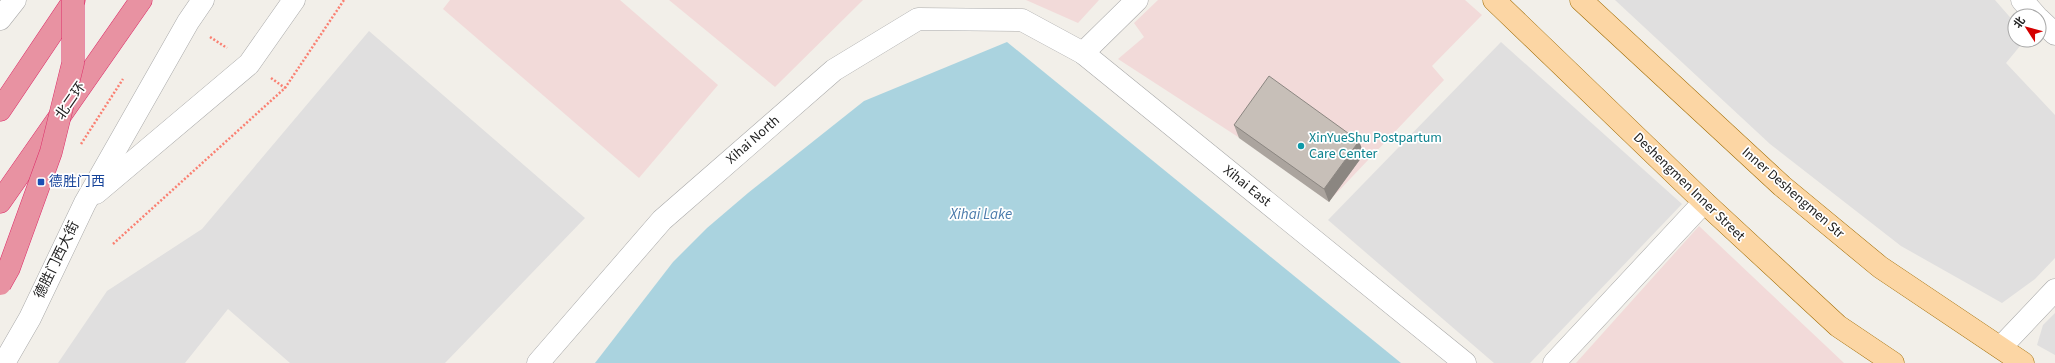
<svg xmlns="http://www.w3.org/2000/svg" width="2055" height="363" font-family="'Source Sans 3','Noto Sans SC',sans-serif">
	<rect width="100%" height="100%" fill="#f2efe9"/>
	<g fill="#e0dfdf">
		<polygon points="1615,0 1995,0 2015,23 2015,40 2025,40 2006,63 2055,115 2055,258 2035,279 2002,303 1901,246 1770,144"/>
		<polygon points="369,31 585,218 445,363 290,363 228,309 185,363 58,363 107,291 202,229"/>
		<polygon points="1501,42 1682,204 1530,363 1494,363 1328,220"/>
		<polygon points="2055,313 2055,355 2037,345 2043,325"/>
	</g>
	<g fill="#f2dad9">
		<polygon points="450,0 620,0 718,85 639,178 443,9"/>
		<polygon points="669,0 863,0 775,87"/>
		<polygon points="1026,0 1099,0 1078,23"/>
		<polygon points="1158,0 1465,0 1482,15 1432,66 1444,80 1332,198 1118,59 1144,37 1134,23"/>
		<polygon points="1699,226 1844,363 1576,363"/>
	</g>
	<polygon fill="#aad3df" points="1007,42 1401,363 595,363 673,262 707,228 748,193 864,101"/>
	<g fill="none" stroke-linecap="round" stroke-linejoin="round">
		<defs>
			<g id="minor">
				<polyline points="2022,0 2036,16"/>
				<polyline points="0,19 15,0"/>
				<polyline points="2039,19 2055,34"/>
				<polyline points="1083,53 1137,0"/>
				<polyline points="96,193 249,64 294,0"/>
				<polyline points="2001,347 2055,290"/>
				<polyline points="4,363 30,318 85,203 188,22 203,0"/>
				<polyline points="538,363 662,220 834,70 918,19 1022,20 1083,53 1465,363"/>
				<polyline points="1554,363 1704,202"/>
			</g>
			<g id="major">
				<polyline points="1494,0 1704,202 1838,326 1893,363"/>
				<polyline points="1581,0 1782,186 1880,267 2023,363"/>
			</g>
			<g id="highway">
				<polyline points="0,110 74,0"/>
				<polyline points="0,202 141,0"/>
			</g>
		</defs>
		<use href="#minor" stroke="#a9a9a9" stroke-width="23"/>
		<use href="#major" stroke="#a06b00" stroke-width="23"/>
		<use href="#highway" stroke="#dc2a67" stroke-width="23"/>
		<g stroke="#fa8072" stroke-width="2.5" stroke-dasharray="2 2" stroke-linecap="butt">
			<polyline points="210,37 227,48"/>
			<polyline points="271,78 285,88"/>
			<polyline points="81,144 123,79"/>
			<polyline points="113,244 285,88 344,0"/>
		</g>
		<use href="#minor" stroke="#fff" stroke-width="22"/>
		<use href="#major" stroke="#fcd6a4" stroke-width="22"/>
		<use href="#highway" stroke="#e892a2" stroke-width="22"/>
		<defs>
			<polyline id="highway-bridge" points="0,284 9,268 51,152 73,63 73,0"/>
		</defs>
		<use href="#highway-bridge" stroke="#dc2a67" stroke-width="23" stroke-linecap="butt"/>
		<use href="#highway-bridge" stroke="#e892a2" stroke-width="22"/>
	</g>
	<polygon fill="#aba49e" points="1234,125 1364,154 1329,202 1239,138"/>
	<polygon fill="#8b8681" points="1359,141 1364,154 1329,202 1324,189"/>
	<polygon fill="#c7bfb8" stroke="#8b8681" points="1269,76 1359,141 1324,189 1234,125"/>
	<circle fill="#0f9aa8" stroke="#fff" stroke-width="1.5" cx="1301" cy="146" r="4"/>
	<rect fill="#1a4fb4" stroke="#fff" stroke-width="1.5" x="37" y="178" width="8" height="8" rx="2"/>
	<g text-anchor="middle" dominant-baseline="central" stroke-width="3.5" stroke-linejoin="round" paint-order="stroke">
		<g font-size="14" fill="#222" stroke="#fff">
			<text transform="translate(71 101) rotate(-55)">北二环</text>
			<text transform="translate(753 140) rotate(-41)">Xihai North</text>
			<text transform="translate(1247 186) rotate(39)">Xihai East</text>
			<text transform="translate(1689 187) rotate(44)">Deshengmen Inner Street</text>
			<text transform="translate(1793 193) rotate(41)">Inner Deshengmen Str</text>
			<text transform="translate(57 260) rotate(-64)">德胜门西大街</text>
		</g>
		<g font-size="14" fill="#0d838f" stroke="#fff" text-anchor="start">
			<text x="1309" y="138">XinYueShu Postpartum<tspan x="1309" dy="16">Care Center</tspan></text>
		</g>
		<g font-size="14" fill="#164399" stroke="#fff" text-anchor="start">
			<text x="49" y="182">德胜门西</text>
		</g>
		<g font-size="15" font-style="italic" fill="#4a7aab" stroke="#fff">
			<text x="981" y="214">Xihai Lake</text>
		</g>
	</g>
	<g transform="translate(2027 28) rotate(306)"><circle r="19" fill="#ffffff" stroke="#a7a7a7"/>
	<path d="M0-3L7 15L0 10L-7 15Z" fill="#d40000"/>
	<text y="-6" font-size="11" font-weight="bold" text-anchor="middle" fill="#222222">北</text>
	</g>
</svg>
